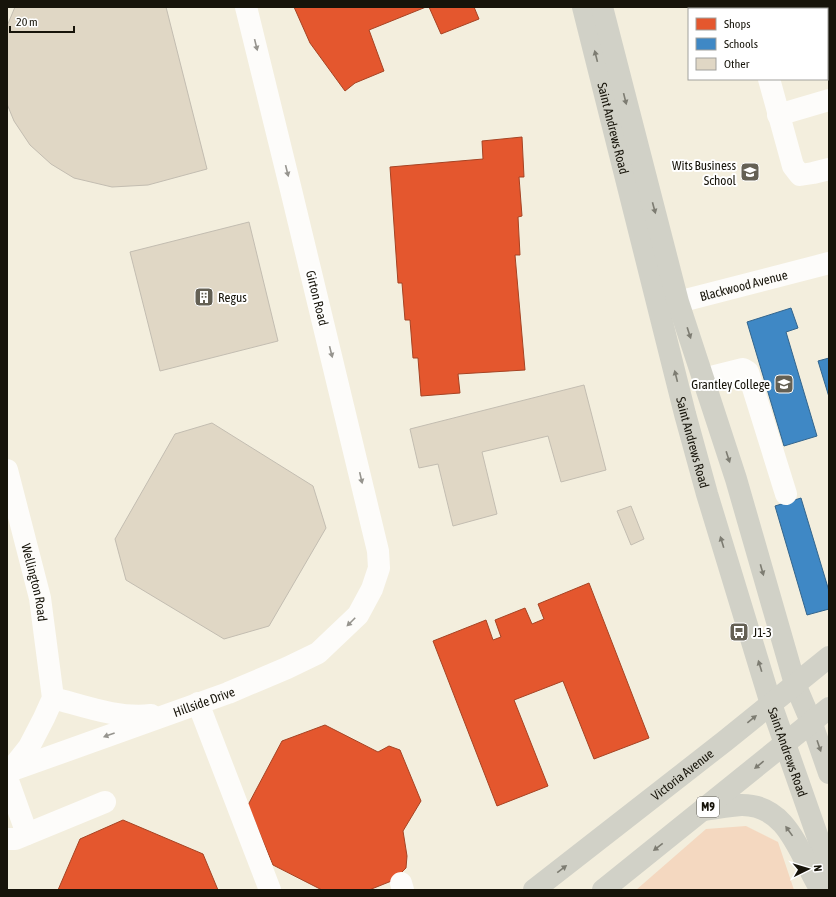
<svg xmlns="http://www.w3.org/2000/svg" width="836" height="897" font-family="'Asap Condensed',sans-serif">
	<rect width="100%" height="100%" fill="#f3eedd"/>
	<polygon fill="#f4d8c0" points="746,826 778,842 794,890 636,890 706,829"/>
	<g fill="#e4572e" stroke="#a64323">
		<polygon points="294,7 426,7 369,30 384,71 355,83 345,91 310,43"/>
		<polygon points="429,7 474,7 479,19 441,34"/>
		<polygon points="522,137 524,177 519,177 522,216 518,217 520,255 515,255 525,370 458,374 460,393 421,396 418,358 413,358 410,320 405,320 402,283 398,283 390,167 483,159 482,141"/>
		<polygon points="589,583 649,738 594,759 563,681 514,700 548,786 497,806 433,641 486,620 493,640 501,637 495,620 525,608 532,624 544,619 538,604"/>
		<polygon points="325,725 378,752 389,746 400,750 421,801 403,831 407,856 406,868 394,880 369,890 322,890 273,865 248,805 282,741"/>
		<polygon points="123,820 203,854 218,890 58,890 80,839"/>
	</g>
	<g fill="#3f88c5" stroke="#33658d">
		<polygon points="791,308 798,328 786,332 817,436 784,446 747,322"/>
		<polygon points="829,358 829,397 818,361"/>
		<polygon points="801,498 829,591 829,609 807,615 775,506"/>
	</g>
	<g fill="#e0d7c5" stroke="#c3bdb1">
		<polygon points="15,7 166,7 207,169 148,185 112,187 74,178 51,164 30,145 14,121 7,104 7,26"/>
		<polygon points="249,222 278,341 160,371 130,252"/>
		<polygon points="584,385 606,470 561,482 548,436 482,452 497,514 453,526 438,464 419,468 410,429"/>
		<polygon points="212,423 313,486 326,528 269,626 224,639 126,580 115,539 175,434"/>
		<polygon points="631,506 644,539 631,545 617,511"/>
	</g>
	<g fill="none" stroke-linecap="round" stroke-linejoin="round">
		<g stroke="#fdfcfa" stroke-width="22">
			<polyline points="752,7 752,9"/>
			<polyline points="827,42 829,41"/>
			<polyline points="769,79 793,166 800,175 813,173 829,169"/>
			<polyline points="778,115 829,100"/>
			<path id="s1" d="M660,309L678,302L829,263"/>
			<polyline points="703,379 743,369 748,372 786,494"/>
			<path id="s2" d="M7,470L40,598L53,698L44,718L29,747L10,771"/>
			<path d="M53,698C84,706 118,719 151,715"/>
			<polyline points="198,703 270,890"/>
			<path id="s3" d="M7,772L228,693L287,668L318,653L358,615L372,589L379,568L378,551L291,190L246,7"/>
			<polyline points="7,778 27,834"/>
			<polyline points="7,839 15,839 105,802"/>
			<polyline points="401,883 403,890"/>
		</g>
		<g stroke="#d1d1c7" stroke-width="22">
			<path id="s4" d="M583,7L685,414L707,494L771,704L829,869"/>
			<polyline points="602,7 678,302 736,479 795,684 812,724 829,773"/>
			<path d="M704,810C716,808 729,806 741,805C789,804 800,857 821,890"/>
			<path id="s5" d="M534,890L725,741L829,657"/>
			<polyline points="603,890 829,708"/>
		</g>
	</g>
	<defs><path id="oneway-solid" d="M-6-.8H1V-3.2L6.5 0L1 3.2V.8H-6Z"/></defs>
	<g fill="#96948e">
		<use href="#oneway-solid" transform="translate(256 45) rotate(76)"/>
		<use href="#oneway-solid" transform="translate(287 171) rotate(76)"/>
		<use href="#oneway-solid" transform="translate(331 352) rotate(76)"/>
		<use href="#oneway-solid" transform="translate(361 478) rotate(77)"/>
		<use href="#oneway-solid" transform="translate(351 622) rotate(135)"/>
		<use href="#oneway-solid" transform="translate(109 735) rotate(160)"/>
	</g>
	<g fill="#7d7c72">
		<use href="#oneway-solid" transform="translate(596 56) rotate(-104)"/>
		<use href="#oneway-solid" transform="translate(625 99) rotate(76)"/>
		<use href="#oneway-solid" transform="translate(654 208) rotate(75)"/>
		<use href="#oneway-solid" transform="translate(689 333) rotate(72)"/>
		<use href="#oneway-solid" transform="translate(676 376) rotate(-104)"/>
		<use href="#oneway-solid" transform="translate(728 457) rotate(72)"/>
		<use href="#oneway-solid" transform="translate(722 542) rotate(-107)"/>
		<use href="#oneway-solid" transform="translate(762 570) rotate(74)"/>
		<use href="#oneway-solid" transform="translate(760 666) rotate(-107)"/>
		<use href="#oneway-solid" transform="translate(752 719) rotate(-39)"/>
		<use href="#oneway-solid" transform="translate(819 746) rotate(71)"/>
		<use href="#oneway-solid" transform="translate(759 765) rotate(141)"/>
		<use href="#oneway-solid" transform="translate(789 831) rotate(-126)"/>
		<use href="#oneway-solid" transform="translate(658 847) rotate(142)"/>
		<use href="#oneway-solid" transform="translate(562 869) rotate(-37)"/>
	</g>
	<defs>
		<symbol id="university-square" viewBox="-11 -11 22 22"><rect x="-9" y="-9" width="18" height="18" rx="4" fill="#646054" stroke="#fff"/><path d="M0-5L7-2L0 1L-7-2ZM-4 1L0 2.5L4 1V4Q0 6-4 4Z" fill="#fff"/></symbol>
		<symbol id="building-square" viewBox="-11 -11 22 22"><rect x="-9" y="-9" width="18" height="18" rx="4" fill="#646054" stroke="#fff"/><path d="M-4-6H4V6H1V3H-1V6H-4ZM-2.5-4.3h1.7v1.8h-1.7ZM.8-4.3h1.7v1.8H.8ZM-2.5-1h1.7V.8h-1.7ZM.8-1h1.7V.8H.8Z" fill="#fff"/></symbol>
		<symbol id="school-square" viewBox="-11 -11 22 22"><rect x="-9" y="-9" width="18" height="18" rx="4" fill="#646054" stroke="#fff"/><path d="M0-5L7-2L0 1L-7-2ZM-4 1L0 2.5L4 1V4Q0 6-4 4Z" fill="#fff"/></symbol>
		<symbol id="bus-square" viewBox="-11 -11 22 22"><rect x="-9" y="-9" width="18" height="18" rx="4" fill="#646054" stroke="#fff"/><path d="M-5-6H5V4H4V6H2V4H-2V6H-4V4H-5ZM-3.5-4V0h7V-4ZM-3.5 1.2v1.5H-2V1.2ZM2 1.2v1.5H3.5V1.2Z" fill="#fff"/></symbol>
	</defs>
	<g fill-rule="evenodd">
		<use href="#university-square" x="739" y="161" width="22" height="22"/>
		<use href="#building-square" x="193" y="286" width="22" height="22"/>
		<use href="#school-square" x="773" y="373" width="22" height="22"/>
		<use href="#bus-square" x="728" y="621" width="22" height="22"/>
	</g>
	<g text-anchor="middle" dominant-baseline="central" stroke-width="4" stroke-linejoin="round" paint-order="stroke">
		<rect fill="#fff" stroke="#5d5a54" stroke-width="1" x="697" y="797" width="22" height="20" rx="3"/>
		<g font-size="12" font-weight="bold" fill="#17140a">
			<text x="708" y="807">M9</text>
		</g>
		<g font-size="13" fill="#17140a" stroke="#fff">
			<text stroke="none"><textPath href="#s4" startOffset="125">Saint Andrews Road</textPath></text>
			<text stroke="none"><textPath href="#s1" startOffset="87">Blackwood Avenue</textPath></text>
			<text transform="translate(317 298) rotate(76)">Girton Road</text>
			<text stroke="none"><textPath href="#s4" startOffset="449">Saint Andrews Road</textPath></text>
			<text stroke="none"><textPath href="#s2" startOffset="116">Wellington Road</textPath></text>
			<text stroke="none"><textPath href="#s3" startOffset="209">Hillside Drive</textPath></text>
			<text stroke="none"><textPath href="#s4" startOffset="773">Saint Andrews Road</textPath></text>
			<text stroke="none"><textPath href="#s5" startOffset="188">Victoria Avenue</textPath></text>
		</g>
		<g font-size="13" fill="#17140a" stroke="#fff" text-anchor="end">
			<text x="736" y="165">Wits Business<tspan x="736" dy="15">School</tspan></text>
			<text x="218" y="297" text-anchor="start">Regus</text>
			<text x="770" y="384">Grantley College</text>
			<text x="753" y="632" text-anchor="start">J1-3</text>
		</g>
	</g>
	<rect width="836" height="897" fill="none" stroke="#17140a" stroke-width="16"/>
	<rect x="688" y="8" width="140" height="72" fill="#ffffff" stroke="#a2a19d"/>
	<rect x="696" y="18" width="20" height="12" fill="#e4572e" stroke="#a2a19d"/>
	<text x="724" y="28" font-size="12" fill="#17140a">Shops</text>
	<rect x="696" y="38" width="20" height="12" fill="#3f88c5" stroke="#a2a19d"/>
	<text x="724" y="48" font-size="12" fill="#17140a">Schools</text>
	<rect x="696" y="58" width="20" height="12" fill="#e0d7c5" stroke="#a2a19d"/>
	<text x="724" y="68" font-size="12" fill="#17140a">Other</text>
	<g transform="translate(808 869) rotate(85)" stroke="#ffffff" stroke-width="3" paint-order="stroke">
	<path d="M0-3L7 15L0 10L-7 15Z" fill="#17140a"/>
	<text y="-6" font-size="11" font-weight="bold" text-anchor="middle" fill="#17140a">N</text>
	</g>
	<path d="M10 26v6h64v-6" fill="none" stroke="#17140a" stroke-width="2"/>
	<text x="16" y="26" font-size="12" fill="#17140a" stroke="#ffffff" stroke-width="3" paint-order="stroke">20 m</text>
</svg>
